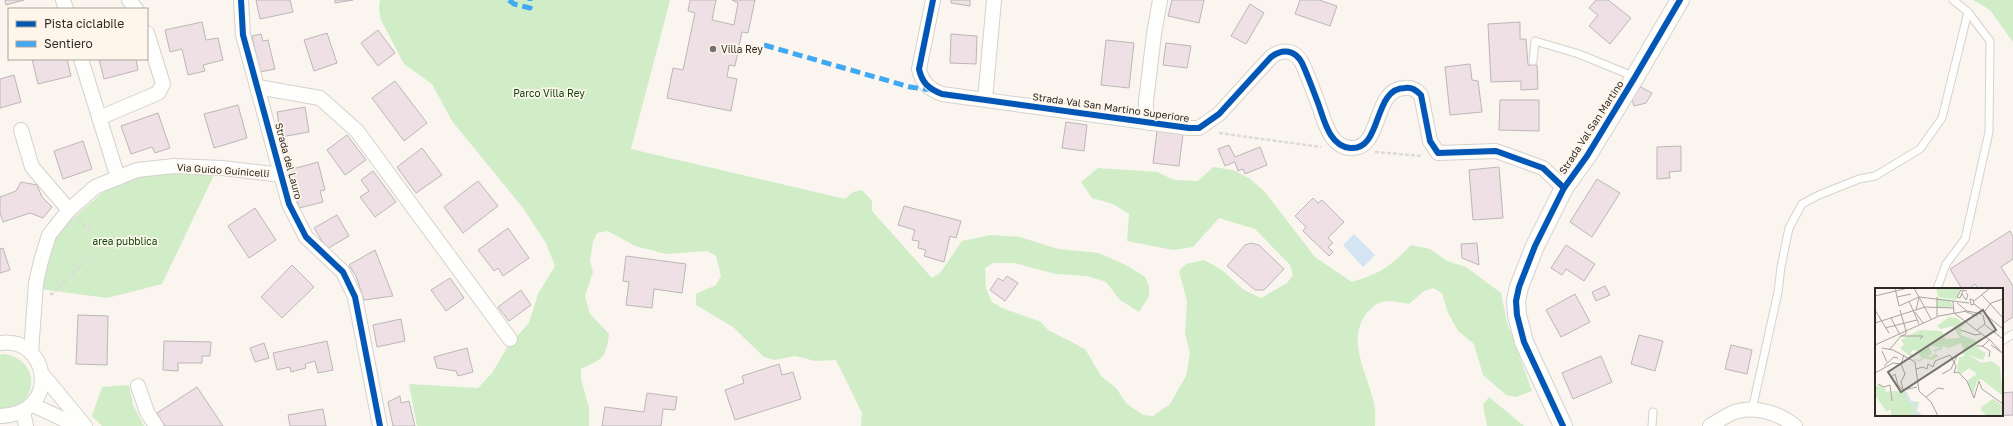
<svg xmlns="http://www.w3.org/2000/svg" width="2013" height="426" font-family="'Golos Text',sans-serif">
	<rect width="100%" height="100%" fill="#faf5ef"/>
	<g fill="#d0edc8">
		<path d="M380,0H670L631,149L845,199L853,192L862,190L872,201V211L932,278L940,273L962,241L991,235L1020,237L1058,249L1099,253L1128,266L1145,277L1149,286V296L1139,312L1120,300L1106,282L1087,276L1056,274L1014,263H993L985,268L986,288L992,302L1002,308L1041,322L1048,330L1085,349L1101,376L1116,388L1127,404L1143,415L1153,416L1170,404L1186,376L1190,354L1185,333L1187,301L1179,271L1186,264L1204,260L1222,270L1244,290L1261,298L1287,283L1293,275L1290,265L1255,229L1219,218L1193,247L1173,250L1127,241L1129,214L1113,204L1092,198L1081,182L1098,168L1157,172L1174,180L1198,181L1213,167L1233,170L1249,178L1265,192L1315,257L1352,282C1381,273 1390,267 1411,245L1430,249L1447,261L1466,267L1501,293L1507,322L1532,391L1516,397L1506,395L1483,375L1474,344L1458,331L1448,313L1442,293L1433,288L1424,291L1409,304C1390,300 1379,297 1366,314C1347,340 1366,372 1373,399C1376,408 1375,417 1375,426H861L862,413L836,360L815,361L795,356L775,360L764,357L733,327L696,305V294L716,285L721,276L716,256L707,251L666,254L635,246L608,231L597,233L593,242L590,260L593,272L585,296L590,314L609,334C606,359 602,359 581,369V379L589,408V426H417L409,384L478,388L492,373L508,346L529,323L538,294L555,266L546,243L523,208L452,121L432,84L404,64L381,20L379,9Z"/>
		<polygon points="1973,0 2013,0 2013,42 1990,10"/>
		<polygon points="173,172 214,175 162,284 107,298 40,289 48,265 54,238 72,219 102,193 140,173"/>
		<path d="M5,354C44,361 37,412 0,408V355Z"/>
		<polygon points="129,385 133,405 144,426 102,426 92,416 102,387"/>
		<polygon points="1489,397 1524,426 1487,426 1483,405"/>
	</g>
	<polygon fill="#d4e4f3" points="1354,234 1375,255 1363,267 1343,245"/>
	<g fill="#eee0e5" stroke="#bcb7b6">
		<polygon points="5,0 24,0 6,5"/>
		<polygon points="256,0 290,0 293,12 260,19"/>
		<polygon points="335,0 353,0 335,3"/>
		<polygon points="690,0 716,0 712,20 734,25 738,3 732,0 755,0 748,33 742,32 735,66 729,65 727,77 737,79 731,111 667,98 673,68 683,70 695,13 688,11"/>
		<polygon points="951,0 970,0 970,6 951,3"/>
		<polygon points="1172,0 1204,0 1199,23 1168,16"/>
		<polygon points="1300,0 1319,0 1337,6 1330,26 1295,14"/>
		<polygon points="1596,0 1608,0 1631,18 1610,44 1589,26 1598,15 1589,8"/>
		<polygon points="1250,4 1264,13 1246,44 1231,36"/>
		<polygon points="202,22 206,40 218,38 223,60 203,65 205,71 188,75 182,49 170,52 165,30"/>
		<polygon points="1520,22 1520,39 1526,39 1528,65 1537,65 1538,89 1521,90 1521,81 1491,82 1488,24"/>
		<polygon points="378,30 395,53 378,66 361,43"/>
		<polygon points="327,33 337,63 314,71 304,40"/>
		<polygon points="261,34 263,41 268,40 275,69 260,72 252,36"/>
		<polygon points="951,34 977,36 976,64 950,63"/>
		<polygon points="1106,40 1134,43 1129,88 1101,85"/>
		<polygon points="1166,43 1191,46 1187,68 1163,65"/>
		<polygon points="32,59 67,59 71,76 38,84"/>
		<polygon points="99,59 136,59 138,70 104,79"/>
		<polygon points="1470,64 1472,80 1478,81 1482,112 1450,115 1445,67"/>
		<polygon points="14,75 21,102 0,108 0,79"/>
		<polygon points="395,81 427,123 404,141 372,98"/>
		<polygon points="1637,85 1652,93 1646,103 1634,106 1631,96"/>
		<polygon points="1500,100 1539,100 1539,131 1499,130"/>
		<polygon points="238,105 247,138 214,148 204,114"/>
		<polygon points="305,107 309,132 281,137 277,112"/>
		<polygon points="158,113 170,148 155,153 152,147 131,154 121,126"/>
		<polygon points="1066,122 1087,125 1084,151 1062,148"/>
		<polygon points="1157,131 1183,134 1179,166 1153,163"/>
		<polygon points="347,135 366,160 345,175 327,150"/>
		<polygon points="83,141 92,169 63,179 54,151"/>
		<polygon points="1229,145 1235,157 1260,147 1267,165 1245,174 1243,169 1238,171 1235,162 1225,166 1218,149"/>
		<polygon points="1681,146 1681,171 1669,172 1670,178 1657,179 1657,147"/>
		<polygon points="422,148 442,175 416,193 397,167"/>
		<polygon points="318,162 325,190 320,191 323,202 299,208 289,170"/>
		<polygon points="1499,167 1503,218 1473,220 1469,170"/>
		<polygon points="373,171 396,202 375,217 360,197 369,191 361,180"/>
		<polygon points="1597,179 1620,193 1592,237 1570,222"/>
		<polygon points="478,181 498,206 463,233 444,207"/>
		<polygon points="21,182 37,185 42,197 52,207 43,218 30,213 3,222 0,213 0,197 16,191"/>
		<polygon points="1313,198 1318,203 1322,200 1344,222 1328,238 1333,243 1328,247 1333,252 1329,256 1303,231 1306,227 1295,216"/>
		<polygon points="904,206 961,221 956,238 950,236 944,262 924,256 926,250 918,248 919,241 912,240 915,230 898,225"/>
		<polygon points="255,208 276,240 249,258 228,226"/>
		<polygon points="337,215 349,236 327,249 314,228"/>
		<polygon points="508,228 529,258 503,276 498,268 494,271 478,250"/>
		<polygon points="2010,231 2013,236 2013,259 2001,267 2013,286 2013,317 2002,324 2002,289 1978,289 1975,284 1968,289 1962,289 1950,269"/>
		<polygon points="1251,243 1259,245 1284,269 1264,290 1255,290 1227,266 1245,245"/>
		<polygon points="1477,243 1479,265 1462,258 1461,244"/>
		<polygon points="1566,245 1595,264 1584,281 1566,269 1562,275 1551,268"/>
		<polygon points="3,248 10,270 0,273 0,249"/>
		<polygon points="375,250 393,296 364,300 356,276 349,265"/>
		<polygon points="626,256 686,264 682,293 654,289 652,308 626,305 629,282 623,281"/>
		<polygon points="292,265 314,287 282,318 261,297"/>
		<polygon points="1007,276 1018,283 1005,301 990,290 998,278 1003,281"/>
		<polygon points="450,278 464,298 446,311 431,290"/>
		<polygon points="1605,286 1610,295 1596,301 1592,292"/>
		<polygon points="521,290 531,305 509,321 498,307"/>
		<polygon points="1575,294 1590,322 1561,337 1546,310"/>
		<polygon points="78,315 108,316 107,365 76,364"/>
		<polygon points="401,319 405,341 377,347 373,325"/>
		<polygon points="1639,335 1663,341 1655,371 1631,364"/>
		<polygon points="164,341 211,342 210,356 202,356 202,363 178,363 178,371 163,370"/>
		<polygon points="327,341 333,370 318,373 315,361 305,364 306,368 291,372 290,367 277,370 273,353"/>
		<polygon points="264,343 269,358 255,362 250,348"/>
		<polygon points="1731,345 1752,350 1747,374 1725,369"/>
		<polygon points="467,348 473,372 458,376 456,371 437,368 434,357"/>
		<polygon points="1601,356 1612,382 1573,399 1562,373"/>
		<polygon points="779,364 782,375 793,372 801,399 735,420 725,390 744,383 742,376"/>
		<polygon points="197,387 223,426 165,426 157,413"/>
		<polygon points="2013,392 2013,415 1994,416 2002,415 2002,393"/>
		<polygon points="647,393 677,397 675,410 663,409 661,426 602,426 605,407 644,412"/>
		<polygon points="400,396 401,403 409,401 415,426 393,426 388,402"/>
		<polygon points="323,409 326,426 290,426 288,415"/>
	</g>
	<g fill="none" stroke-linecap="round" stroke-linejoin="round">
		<defs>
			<g id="service">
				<polyline points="1533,61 1535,41 1579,54 1635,77"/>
				<polyline points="1937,289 1946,264 1965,239 1989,132 1990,41 1968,12 1953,0"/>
				<polyline points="2002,341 2013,334"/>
				<polyline points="1752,410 1778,292 1781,267 1789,228 1802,204 1819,195 1859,179 1875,176 1920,149 1942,118 1968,12"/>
				<polyline points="1652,426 1653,412"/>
			</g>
			<g id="minor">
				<polyline points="63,0 66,9"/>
				<polyline points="129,0 136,9"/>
				<polyline points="241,0 243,35 289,204 306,237 343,272 355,297 380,426"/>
				<path d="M933,0L919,69C922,83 929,89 942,94L1189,128H1199L1219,114L1271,57C1283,48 1295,50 1302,63C1308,76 1313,90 1318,103C1324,119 1329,146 1350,148C1383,151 1372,88 1405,88C1412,87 1416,90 1421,95L1430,141L1438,153L1496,151L1543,168L1564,188"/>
				<polyline points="81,59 118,178"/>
				<polyline points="258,87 320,98 357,131 510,339"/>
				<polyline points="985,99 994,0"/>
				<polyline points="99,118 158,93 163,84 147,33"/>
				<polyline points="1149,123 1146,113 1146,101 1154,34 1160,0"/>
				<polyline points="21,130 32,167 69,210"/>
				<path d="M0,343C48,335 63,414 0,416"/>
				<polyline points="31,352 36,283 41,261 49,235 69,210 95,187 137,170 174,166 222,168 282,175"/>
				<polyline points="42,374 85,426"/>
				<polyline points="138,386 147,412 156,426"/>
				<polyline points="33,405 78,426"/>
				<polyline points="23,412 26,426"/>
				<path d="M1710,426C1718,421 1729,413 1738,411C1758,406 1780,414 1795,426"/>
			</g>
			<polyline id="tertiary" points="1563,426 1524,342 1517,315 1516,301 1519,287 1535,246 1564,188 1587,156 1635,77 1680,0"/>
		</defs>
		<use href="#service" stroke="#d6d2cd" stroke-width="9"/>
		<use href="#minor" stroke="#d6d2cd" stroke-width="16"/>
		<use href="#tertiary" stroke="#d6d2cd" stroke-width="20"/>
		<g stroke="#dcdbd9" stroke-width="2.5" stroke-dasharray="4 2" stroke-linecap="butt">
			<polyline points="1219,133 1321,147"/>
			<polyline points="1375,152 1422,156"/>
			<polyline points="79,220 90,231"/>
			<polyline points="116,244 121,238"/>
			<polyline points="50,294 52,294 86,260"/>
		</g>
		<use href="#service" stroke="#fefefd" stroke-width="7"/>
		<use href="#minor" stroke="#fefefd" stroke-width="14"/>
		<use href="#tertiary" stroke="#fefefd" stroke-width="18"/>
		<g stroke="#3fa9f5" stroke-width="5" stroke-dasharray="10 5" stroke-linecap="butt">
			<polyline points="509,0 514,4 530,8 530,0"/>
			<polyline points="764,45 910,87 931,90"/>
		</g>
		<defs>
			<g id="cycleway">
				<polyline points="241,0 243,35 289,204 306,237 343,272 355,297 380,426"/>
				<path d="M933,0L919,69C922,83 929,89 942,94L1189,128H1199L1219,114L1271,57C1283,48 1295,50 1302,63C1308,76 1313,90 1318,103C1324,119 1329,146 1350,148C1383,151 1372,88 1405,88C1412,87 1416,90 1421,95L1430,141L1438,153L1496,151L1543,168L1564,188"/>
				<polyline points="1563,426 1524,342 1517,315 1516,301 1519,287 1535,246 1564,188 1587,156 1635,77 1680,0"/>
			</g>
		</defs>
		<use href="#cycleway" stroke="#fef6eb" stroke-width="8"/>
		<use href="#cycleway" stroke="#0057b8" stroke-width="6"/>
	</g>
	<circle fill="#75716c" stroke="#fef6eb" stroke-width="1.5" cx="713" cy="49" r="4"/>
	<g text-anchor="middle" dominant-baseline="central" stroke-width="3.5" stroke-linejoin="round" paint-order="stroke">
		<g font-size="10" fill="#2e2a25" stroke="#fef6eb" text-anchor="start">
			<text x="721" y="49">Villa Rey</text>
		</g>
		<g font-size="10" fill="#094909" stroke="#fef6eb">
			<text x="549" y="93">Parco Villa Rey</text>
			<text x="125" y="241">area pubblica</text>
		</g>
		<g font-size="10" fill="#2e2a25" stroke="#fef6eb">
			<text transform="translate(1111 107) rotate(8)">Strada Val San Martino Superiore</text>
			<text transform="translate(1591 127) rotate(-57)">Strada Val San Martino</text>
			<text transform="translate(289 161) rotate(75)">Strada del Lauro</text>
			<text transform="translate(223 170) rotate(4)">Via Guido Guinicelli</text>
		</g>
	</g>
	<g transform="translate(1875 288)">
		<rect width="128" height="128" fill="#faf5ef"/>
		<path d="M61,0H86L81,12L63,9ZM62,10L75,12L78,19H62ZM74,29L82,30L90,37L86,39V47L102,53V60L111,65L108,72L93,67L107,75L116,73L125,79L128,108L106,91L102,93L98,106L92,93L102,86L94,80L85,87L82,80L84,70L91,67L87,66L89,63L86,55L74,60L68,58L67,61L59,64L58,62L66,59L54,58L57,66L52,69H56L60,65L64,68L57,72L49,70L44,74L37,71L44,72L47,70L42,63L37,62L36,65L39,69H36L25,60L29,57L26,52L45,42L67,43L70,51L85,50L78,38L66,41L62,38ZM3,97L10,100L11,104L15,103L17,115V103H31L36,113L44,114L42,123L48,128H16V122L11,123L0,107V99ZM118,111L128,118L126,128H112L106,122V119Z" fill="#d0edc8"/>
		<path fill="none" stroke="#d4e4f3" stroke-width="2" d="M29,103L35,114L41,116L40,125L46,128"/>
		<path fill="none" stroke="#a8a49e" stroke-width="1" d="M20,0L24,18M39,0L56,31M88,3L85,10L82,9L86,2L92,3M87,6L91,12L93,7L91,5M107,7L128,30M0,8L33,0M22,9L36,6M34,13L44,36M78,13L79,25M99,13L115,0M82,15L92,23M99,16L98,12L95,11L96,17L99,16L108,23M24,18L44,9L94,15M0,22L14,45M25,22L31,43M41,22L44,10M89,23L102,28M110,23L116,15L128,11M40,24L48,35M79,25L116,53L128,66M110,26L128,41M62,28V9M16,30L25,47M0,35L50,19L79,20M110,37L128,51M10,40L42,32M86,42L100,47L106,46M102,42L110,36L108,27M26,48H48L45,51M0,57L64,28L92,23L107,26M116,57L126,64M102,58H108L114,52M107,58L115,63L114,69M7,60L18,62L40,74L44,103L56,114L63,128M15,61L26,48L31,46V43M7,63L12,74M26,76L30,86L26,94L28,101M9,78L19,69L23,70M41,81L48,79L52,81L53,76L58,79L60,73L75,67L81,78L79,85L83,84L92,93L99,110L104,93L107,101L128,116M0,85L18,75L26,76L29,67M67,86L76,81L82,68M15,90L20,86L23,97L28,102L42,99M3,96L9,99L15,97L17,113M51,109L63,100L69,101"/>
		<path fill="#75716c" fill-opacity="0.15" stroke="#75716c" stroke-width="2" d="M108,22L121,42L26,104L13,84Z"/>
		<rect width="128" height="128" fill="none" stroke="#2e2a25" stroke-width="2"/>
	</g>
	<rect x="8" y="8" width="140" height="52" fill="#fef6eb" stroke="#aba49c"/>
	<rect x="16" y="21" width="20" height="6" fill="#0057b8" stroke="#aba49c"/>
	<text x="44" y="28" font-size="12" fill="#2e2a25">Pista ciclabile</text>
	<rect x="16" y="41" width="20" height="6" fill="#3fa9f5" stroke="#aba49c"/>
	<text x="44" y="48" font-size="12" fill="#2e2a25">Sentiero</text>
</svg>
